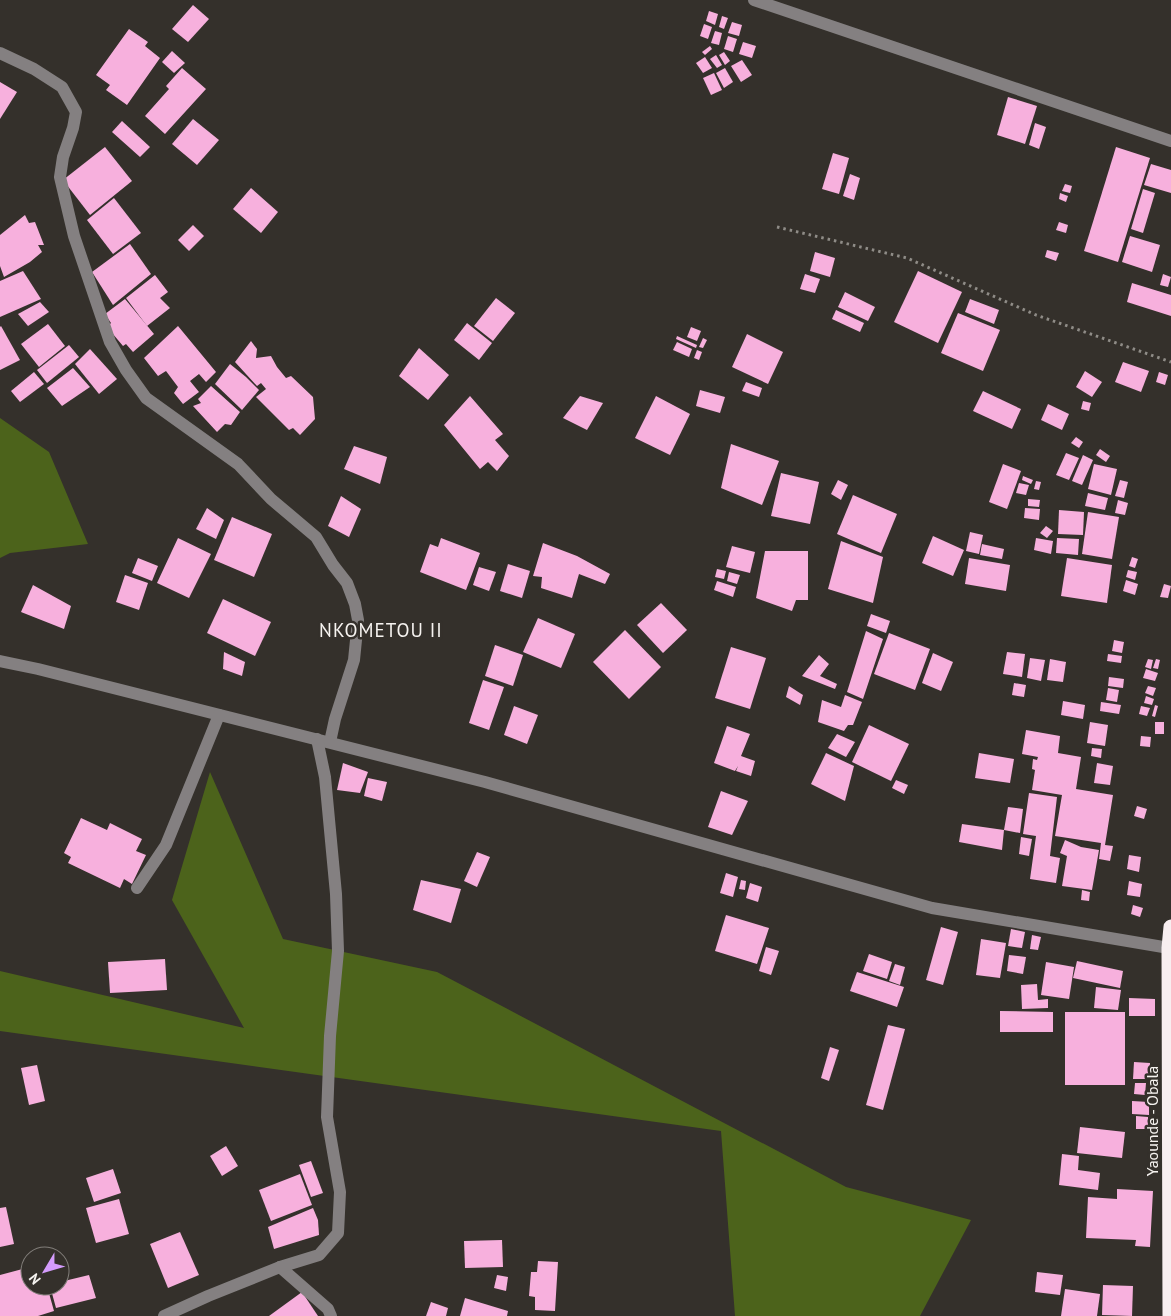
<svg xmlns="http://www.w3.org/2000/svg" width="1171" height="1316" font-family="'PT Sans',sans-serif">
	<rect width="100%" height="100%" fill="#34302b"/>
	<g fill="#4c631b">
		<polygon points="0,418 49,452 88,544 10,553 0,558"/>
		<polygon points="210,772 283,939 437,972 846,1187 971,1220 920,1316 735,1316 721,1131 0,1031 0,971 244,1028 172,900"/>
	</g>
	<g fill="#f7b0dd">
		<polygon points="193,5 209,19 188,42 172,29"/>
		<polygon points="709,11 718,14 715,25 706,21"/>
		<polygon points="722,16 728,18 724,29 719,27"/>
		<polygon points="732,22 742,25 739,36 728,33"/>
		<polygon points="704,24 712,27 708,39 700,36"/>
		<polygon points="129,29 148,42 145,46 160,58 127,105 106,90 110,85 96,75"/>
		<polygon points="715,31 722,33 719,45 711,43"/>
		<polygon points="728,36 737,39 733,52 724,49"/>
		<polygon points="743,42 756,46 752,58 739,54"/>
		<polygon points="710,46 712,49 705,55 702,52"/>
		<polygon points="172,51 185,63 174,73 162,62"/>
		<polygon points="724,52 730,61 725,65 719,55"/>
		<polygon points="716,55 722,65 717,68 710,59"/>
		<polygon points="705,57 712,68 703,73 696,63"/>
		<polygon points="742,60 752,75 741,82 731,66"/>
		<polygon points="182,68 206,89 165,134 145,116 169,89 166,86"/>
		<polygon points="725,68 733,82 724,88 716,73"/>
		<polygon points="714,73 722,90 711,95 703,78"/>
		<polygon points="0,82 17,92 0,119"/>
		<polygon points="1008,97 1037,106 1025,144 997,135"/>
		<polygon points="193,119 219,140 197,165 172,144"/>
		<polygon points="122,121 150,147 140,157 112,132"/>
		<polygon points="1035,123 1046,127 1039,149 1029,145"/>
		<polygon points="105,147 132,181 90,215 63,180"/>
		<polygon points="1116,147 1150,158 1118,262 1084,251"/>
		<polygon points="833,153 849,158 839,194 822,189"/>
		<polygon points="1151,164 1171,170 1171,193 1144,185"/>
		<polygon points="850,174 860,178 854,200 843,196"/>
		<polygon points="1065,184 1072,186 1070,193 1062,191"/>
		<polygon points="251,188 278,212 261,233 233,209"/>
		<polygon points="1143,189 1155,193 1143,233 1131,229"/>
		<polygon points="1060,193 1068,196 1066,202 1059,199"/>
		<polygon points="114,198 141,233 113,254 87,220"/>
		<polygon points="25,215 29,223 35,222 44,245 38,245 42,252 30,262 4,277 0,266 0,235"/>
		<polygon points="1059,222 1068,225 1066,233 1056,230"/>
		<polygon points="193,225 204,236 189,251 178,240"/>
		<polygon points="1130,236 1160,245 1152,272 1122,262"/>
		<polygon points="130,244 151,274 113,305 92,272"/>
		<polygon points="1047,250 1059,253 1056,261 1045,257"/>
		<polygon points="815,252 835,258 830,277 810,271"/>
		<polygon points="23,271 41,299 0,317 0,281"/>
		<polygon points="918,271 962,292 938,343 894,322"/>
		<polygon points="805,274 820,279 815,293 800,289"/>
		<polygon points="1163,274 1171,277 1168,287 1160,285"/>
		<polygon points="155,275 168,292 160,298 170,308 147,326 126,298"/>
		<polygon points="1132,283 1171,295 1171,316 1127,302"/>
		<polygon points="845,292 875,307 868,321 838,307"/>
		<polygon points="496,298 515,313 493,341 474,326"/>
		<polygon points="125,299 154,334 133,352 126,344 123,346 107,327 111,323 105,314"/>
		<polygon points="970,299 999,310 994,324 965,312"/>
		<polygon points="40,302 49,312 28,326 18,314"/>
		<polygon points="836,310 864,323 860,332 832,319"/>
		<polygon points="958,313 1000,330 983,371 941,353"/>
		<polygon points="467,323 492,343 479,360 454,340"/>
		<polygon points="48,324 65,346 39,367 21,344"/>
		<polygon points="1,326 20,360 0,370 0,327"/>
		<polygon points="178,326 216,372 206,382 199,374 190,381 199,392 183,404 174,393 178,387 166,371 158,376 144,358"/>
		<polygon points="691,327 701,331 697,341 687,337"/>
		<polygon points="747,334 783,352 768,384 732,367"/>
		<polygon points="677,336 697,345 696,348 676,339"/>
		<polygon points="703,338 707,340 703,348 699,347"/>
		<polygon points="251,341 257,349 256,358 271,356 277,367 286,378 291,376 313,397 315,419 300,435 293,428 289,430 256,397 266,389 261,383 257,386 235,362"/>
		<polygon points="677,342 692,349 689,357 673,350"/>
		<polygon points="69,345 79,357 47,383 37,370"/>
		<polygon points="419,348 449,375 428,400 399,376"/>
		<polygon points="90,349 117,379 99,394 75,364"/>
		<polygon points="697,350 702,352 699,360 694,358"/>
		<polygon points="1123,362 1149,371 1141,392 1115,382"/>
		<polygon points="230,364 246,377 259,390 242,410 215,384"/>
		<polygon points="73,368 90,387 62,406 47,388"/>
		<polygon points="1085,371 1102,382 1092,397 1076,387"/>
		<polygon points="34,372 44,384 20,402 11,391"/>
		<polygon points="1159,372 1168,375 1165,385 1156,382"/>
		<polygon points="746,382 762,388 759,397 742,391"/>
		<polygon points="211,386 240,412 231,425 225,424 217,432 193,406 201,403 198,399"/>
		<polygon points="700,390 725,397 720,413 696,406"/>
		<polygon points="983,391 1021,409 1012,429 973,411"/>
		<polygon points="470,396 503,434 495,440 509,456 497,471 488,462 480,469 444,425"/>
		<polygon points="580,396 603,403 587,430 563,418"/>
		<polygon points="656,396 690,414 670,455 635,438"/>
		<polygon points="1083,401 1091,403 1089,411 1081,409"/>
		<polygon points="1048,404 1069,414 1062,430 1041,420"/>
		<polygon points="1076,437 1083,442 1079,448 1071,443"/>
		<polygon points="731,444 779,461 762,505 721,488"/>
		<polygon points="354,446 387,457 380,484 344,469"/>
		<polygon points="1100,449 1110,456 1106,462 1096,455"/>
		<polygon points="1066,453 1079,458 1069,480 1056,475"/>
		<polygon points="1083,455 1093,460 1082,485 1072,481"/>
		<polygon points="1003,464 1021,471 1007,509 989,502"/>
		<polygon points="1094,464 1117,469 1111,495 1088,489"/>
		<polygon points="781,473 819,482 810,524 771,516"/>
		<polygon points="1023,476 1033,480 1031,484 1022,480"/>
		<polygon points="838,480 848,485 841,500 831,494"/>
		<polygon points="1120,480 1128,482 1124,498 1115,496"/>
		<polygon points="1036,481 1041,482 1039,490 1034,489"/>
		<polygon points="1019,483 1029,485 1026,495 1016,493"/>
		<polygon points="1088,493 1108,498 1105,510 1085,506"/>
		<polygon points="853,495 897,514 881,553 837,534"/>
		<polygon points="341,496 361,509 349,537 328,526"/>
		<polygon points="1028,499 1040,500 1039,507 1028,506"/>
		<polygon points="1118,500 1128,503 1125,515 1115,513"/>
		<polygon points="207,508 224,520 216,539 196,529"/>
		<polygon points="1025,508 1040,509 1039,520 1024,518"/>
		<polygon points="1059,510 1084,512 1083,535 1058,534"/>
		<polygon points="1088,512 1119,517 1112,559 1082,554"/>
		<polygon points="232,517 272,534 254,577 214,560"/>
		<polygon points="1046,526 1053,531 1047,538 1040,533"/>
		<polygon points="970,532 983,535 979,554 966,551"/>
		<polygon points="933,536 964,550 953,576 922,563"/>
		<polygon points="178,538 211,554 189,598 157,583"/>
		<polygon points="441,538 480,553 466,590 420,572 430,544 438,547"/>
		<polygon points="1036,538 1053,541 1051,554 1034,550"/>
		<polygon points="1057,538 1079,539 1078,555 1056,553"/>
		<polygon points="841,541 883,557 873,603 828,589"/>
		<polygon points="543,543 577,556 610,574 605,584 579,574 572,598 541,588 542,577 533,576"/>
		<polygon points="982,544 1004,549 1002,559 980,555"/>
		<polygon points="732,546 755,552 750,573 726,567"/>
		<polygon points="765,551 808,551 808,600 796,600 792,611 756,598"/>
		<polygon points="1132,557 1138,559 1135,568 1129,566"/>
		<polygon points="138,558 158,566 152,581 132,573"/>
		<polygon points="969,558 1010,565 1006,591 965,584"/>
		<polygon points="1067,558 1112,565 1107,603 1061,596"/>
		<polygon points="508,564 530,571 522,598 500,591"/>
		<polygon points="479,567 496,572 489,591 473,585"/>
		<polygon points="717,569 726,571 724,579 715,577"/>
		<polygon points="1128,570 1137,572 1135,580 1126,577"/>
		<polygon points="729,572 740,575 737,584 727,581"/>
		<polygon points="125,575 148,583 139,610 116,602"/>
		<polygon points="1126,580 1138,584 1135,595 1123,591"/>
		<polygon points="717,581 736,587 733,597 714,590"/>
		<polygon points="1164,584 1171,586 1168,598 1160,597"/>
		<polygon points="33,585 71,606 64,629 21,612"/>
		<polygon points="223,599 271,622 255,656 207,633"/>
		<polygon points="661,603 687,630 663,653 637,625"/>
		<polygon points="871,614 890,621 886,633 867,626"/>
		<polygon points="538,618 575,634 561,668 523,652"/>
		<polygon points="625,630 661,667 629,699 593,662"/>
		<polygon points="866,631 883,639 863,699 847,692"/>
		<polygon points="889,633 930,649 915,690 874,674"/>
		<polygon points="1114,640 1124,642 1122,653 1112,651"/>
		<polygon points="495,645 523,655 513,686 485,676"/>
		<polygon points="731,647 766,658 750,709 715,698"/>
		<polygon points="224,652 245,662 242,676 223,669"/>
		<polygon points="1007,652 1025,654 1022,677 1003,674"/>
		<polygon points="933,653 953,662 941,691 922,683"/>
		<polygon points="1108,654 1122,656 1121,663 1107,661"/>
		<polygon points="819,655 829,664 820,676 837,684 835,689 802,676"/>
		<polygon points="1030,658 1045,660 1041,681 1027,678"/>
		<polygon points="1050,659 1066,662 1063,682 1047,680"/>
		<polygon points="1148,659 1153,660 1151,669 1145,667"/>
		<polygon points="1156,659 1160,660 1158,669 1153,668"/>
		<polygon points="1146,669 1158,673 1155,681 1143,678"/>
		<polygon points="1109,677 1124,679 1123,688 1108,686"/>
		<polygon points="483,680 504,687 489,730 469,723"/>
		<polygon points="1014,683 1026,685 1024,697 1012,695"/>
		<polygon points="789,686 803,695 800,705 786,697"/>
		<polygon points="1148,686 1156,688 1153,696 1145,693"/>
		<polygon points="1108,688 1119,690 1117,702 1106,700"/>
		<polygon points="845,695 862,702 853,725 848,725 844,731 818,722 822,700 841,707"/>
		<polygon points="1146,696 1154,699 1152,705 1144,703"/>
		<polygon points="1063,701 1085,705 1083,719 1061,715"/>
		<polygon points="1101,702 1121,705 1119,714 1100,711"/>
		<polygon points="1155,705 1158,706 1155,717 1152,716"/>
		<polygon points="514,706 538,715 527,744 504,735"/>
		<polygon points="1141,706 1150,708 1147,716 1139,714"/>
		<polygon points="1090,722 1108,725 1105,746 1087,743"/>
		<rect x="1155" y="722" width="9" height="12"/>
		<polygon points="869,725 909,744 891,781 852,762"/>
		<polygon points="727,726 750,734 741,756 755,761 751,776 736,771 738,766 735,771 714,763"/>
		<polygon points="1026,730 1060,736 1058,753 1081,757 1076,789 1113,795 1105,845 1113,846 1110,861 1099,859 1101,843 1055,836 1062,795 1032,790 1035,770 1032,769 1033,759 1037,760 1038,757 1022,754"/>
		<polygon points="837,734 855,742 846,757 828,748"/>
		<polygon points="1141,736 1151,737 1150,747 1140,746"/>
		<polygon points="1092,748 1102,749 1101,758 1091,756"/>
		<polygon points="826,753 854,766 845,801 811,784"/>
		<polygon points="979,753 1014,759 1010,783 975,778"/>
		<polygon points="343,763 368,772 360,793 337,790"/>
		<polygon points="1097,763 1113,766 1110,785 1094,783"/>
		<polygon points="368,778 387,782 382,801 364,796"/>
		<polygon points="896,780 908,785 904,794 892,788"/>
		<polygon points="721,791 748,801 732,835 708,827"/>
		<polygon points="1029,793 1057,797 1050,856 1060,858 1056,883 1030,879 1036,836 1023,834"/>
		<polygon points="1137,806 1147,809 1144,819 1134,816"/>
		<polygon points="1008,807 1023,809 1020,833 1004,830 1002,850 959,842 962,824 1004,830"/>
		<polygon points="81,818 107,830 110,823 142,839 136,851 146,855 132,884 124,879 120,888 68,863 71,857 64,853"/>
		<polygon points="1021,837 1032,839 1029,856 1019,854"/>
		<polygon points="1065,840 1081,847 1099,850 1092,890 1062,886 1067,856 1060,853"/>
		<polygon points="477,852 490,857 477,887 464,881"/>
		<polygon points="1129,855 1141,857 1139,872 1127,869"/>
		<polygon points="726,873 738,877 733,897 720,893"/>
		<polygon points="421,880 461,889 451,923 413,910"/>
		<polygon points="741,880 746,881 745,890 739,889"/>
		<polygon points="1129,881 1142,884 1140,897 1127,895"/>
		<polygon points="750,883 762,887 758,902 746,898"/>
		<polygon points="1082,890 1090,892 1089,901 1081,900"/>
		<polygon points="1133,905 1143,908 1140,917 1131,914"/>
		<polygon points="726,915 769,928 757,964 715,951"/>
		<polygon points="941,927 958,932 943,985 926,980"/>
		<polygon points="1011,929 1025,932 1022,948 1008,946"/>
		<polygon points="1032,935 1041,937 1038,950 1030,949"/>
		<polygon points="981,939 1006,943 1000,978 976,975"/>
		<polygon points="766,947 779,951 771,975 759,971"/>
		<polygon points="869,954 892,962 887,979 863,971"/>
		<polygon points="1009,955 1026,957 1023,974 1007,971"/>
		<polygon points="165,959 167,990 110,993 108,962"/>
		<polygon points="1077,961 1123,971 1120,988 1073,978"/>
		<polygon points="1046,962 1074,967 1069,999 1041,995"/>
		<polygon points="895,964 905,967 900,985 889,981"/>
		<polygon points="857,972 904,987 897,1007 850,991"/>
		<polygon points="1037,984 1038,1000 1048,999 1048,1008 1022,1009 1021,985"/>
		<polygon points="1096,987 1121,990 1118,1010 1094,1008"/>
		<polygon points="1129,998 1155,999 1155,1016 1129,1016"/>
		<polygon points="1000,1011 1053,1012 1053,1032 1000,1032"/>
		<rect x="1065" y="1012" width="60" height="73"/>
		<polygon points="888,1025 905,1029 883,1110 866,1105"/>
		<polygon points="830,1047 839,1050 829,1081 821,1078"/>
		<polygon points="1134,1062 1150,1063 1149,1079 1133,1079"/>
		<polygon points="37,1065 45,1101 29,1105 21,1068"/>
		<polygon points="1135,1083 1146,1083 1145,1095 1134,1094"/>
		<polygon points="1132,1101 1149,1102 1149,1115 1132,1114"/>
		<polygon points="1136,1116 1148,1117 1148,1129 1136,1129"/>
		<polygon points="1080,1127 1125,1132 1122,1158 1077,1153"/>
		<polygon points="226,1146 238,1166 222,1176 210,1156"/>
		<polygon points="1062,1154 1079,1156 1078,1170 1100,1173 1098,1190 1059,1185"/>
		<polygon points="311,1161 323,1193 311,1197 299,1165"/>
		<polygon points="113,1169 121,1193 94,1202 86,1178"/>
		<polygon points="300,1174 312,1205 271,1221 259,1190"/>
		<polygon points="1117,1189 1153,1191 1150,1247 1135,1246 1136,1240 1086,1238 1088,1197 1117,1199"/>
		<polygon points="119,1199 129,1234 96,1243 86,1208"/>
		<polygon points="6,1207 14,1244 0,1247 0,1208"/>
		<polygon points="313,1208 318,1220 319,1235 274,1249 268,1227"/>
		<polygon points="180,1232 199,1275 168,1288 150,1244"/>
		<polygon points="502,1240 503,1267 465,1268 464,1241"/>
		<polygon points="538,1261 558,1262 555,1311 535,1310 535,1297 529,1296 531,1272 537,1272"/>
		<polygon points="30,1267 30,1286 47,1286 54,1311 38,1316 0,1316 0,1275"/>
		<polygon points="1037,1272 1063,1275 1060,1295 1035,1292"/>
		<polygon points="89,1275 96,1298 56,1308 50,1286 60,1286 60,1282"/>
		<polygon points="497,1275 508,1277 506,1291 494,1288"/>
		<polygon points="1103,1285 1133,1286 1132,1316 1102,1315"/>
		<polygon points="1065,1289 1100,1294 1097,1316 1061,1316"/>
		<polygon points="302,1292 318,1316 269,1316"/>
		<polygon points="465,1298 508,1311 507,1316 460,1316"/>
		<polygon points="431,1302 448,1308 446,1316 426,1316"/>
	</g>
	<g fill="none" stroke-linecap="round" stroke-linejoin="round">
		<polyline stroke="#8f8c87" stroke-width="3" stroke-dasharray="2.5 4" stroke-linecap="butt" points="777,227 907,258 1036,315 1171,362"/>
		<g stroke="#848081" stroke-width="12">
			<polyline points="754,0 1171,141"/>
			<polyline points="0,53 34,69 62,87 76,112 73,128 63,157 60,177 74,236 110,342 126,370 146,398 238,464 271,499 316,537 333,565 347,583 355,604 358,620 354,660 335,719 330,742"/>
			<polyline points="0,661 38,669 485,782 932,908 1169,948"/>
			<polyline points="137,888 166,845 219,715"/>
			<polyline points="280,1267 328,1309 331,1316"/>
			<polyline points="164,1316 208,1296 280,1267 319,1255 338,1233 340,1192 327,1117 330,1036 338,951 336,894 325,777 317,739"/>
		</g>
		<polyline stroke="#f8eef0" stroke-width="15" points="1170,1316 1169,948 1171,927"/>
	</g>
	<g text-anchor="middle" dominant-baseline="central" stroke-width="5" stroke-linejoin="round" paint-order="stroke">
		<g font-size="16" fill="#f6f3f0" stroke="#34302b">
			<text transform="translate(1152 1121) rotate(-90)">Yaounde - Obala</text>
		</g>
		<g font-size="19" letter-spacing="1" fill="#f6f3f0" stroke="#34302b">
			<text x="381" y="630">NKOMETOU II</text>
		</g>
	</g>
	<g transform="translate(45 1271) rotate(232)"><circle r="24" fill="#34302b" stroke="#827e7a"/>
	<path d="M0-4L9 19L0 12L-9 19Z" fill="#d49cfc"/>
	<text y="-8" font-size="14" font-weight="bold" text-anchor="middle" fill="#f6f3f0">N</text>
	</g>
</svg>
